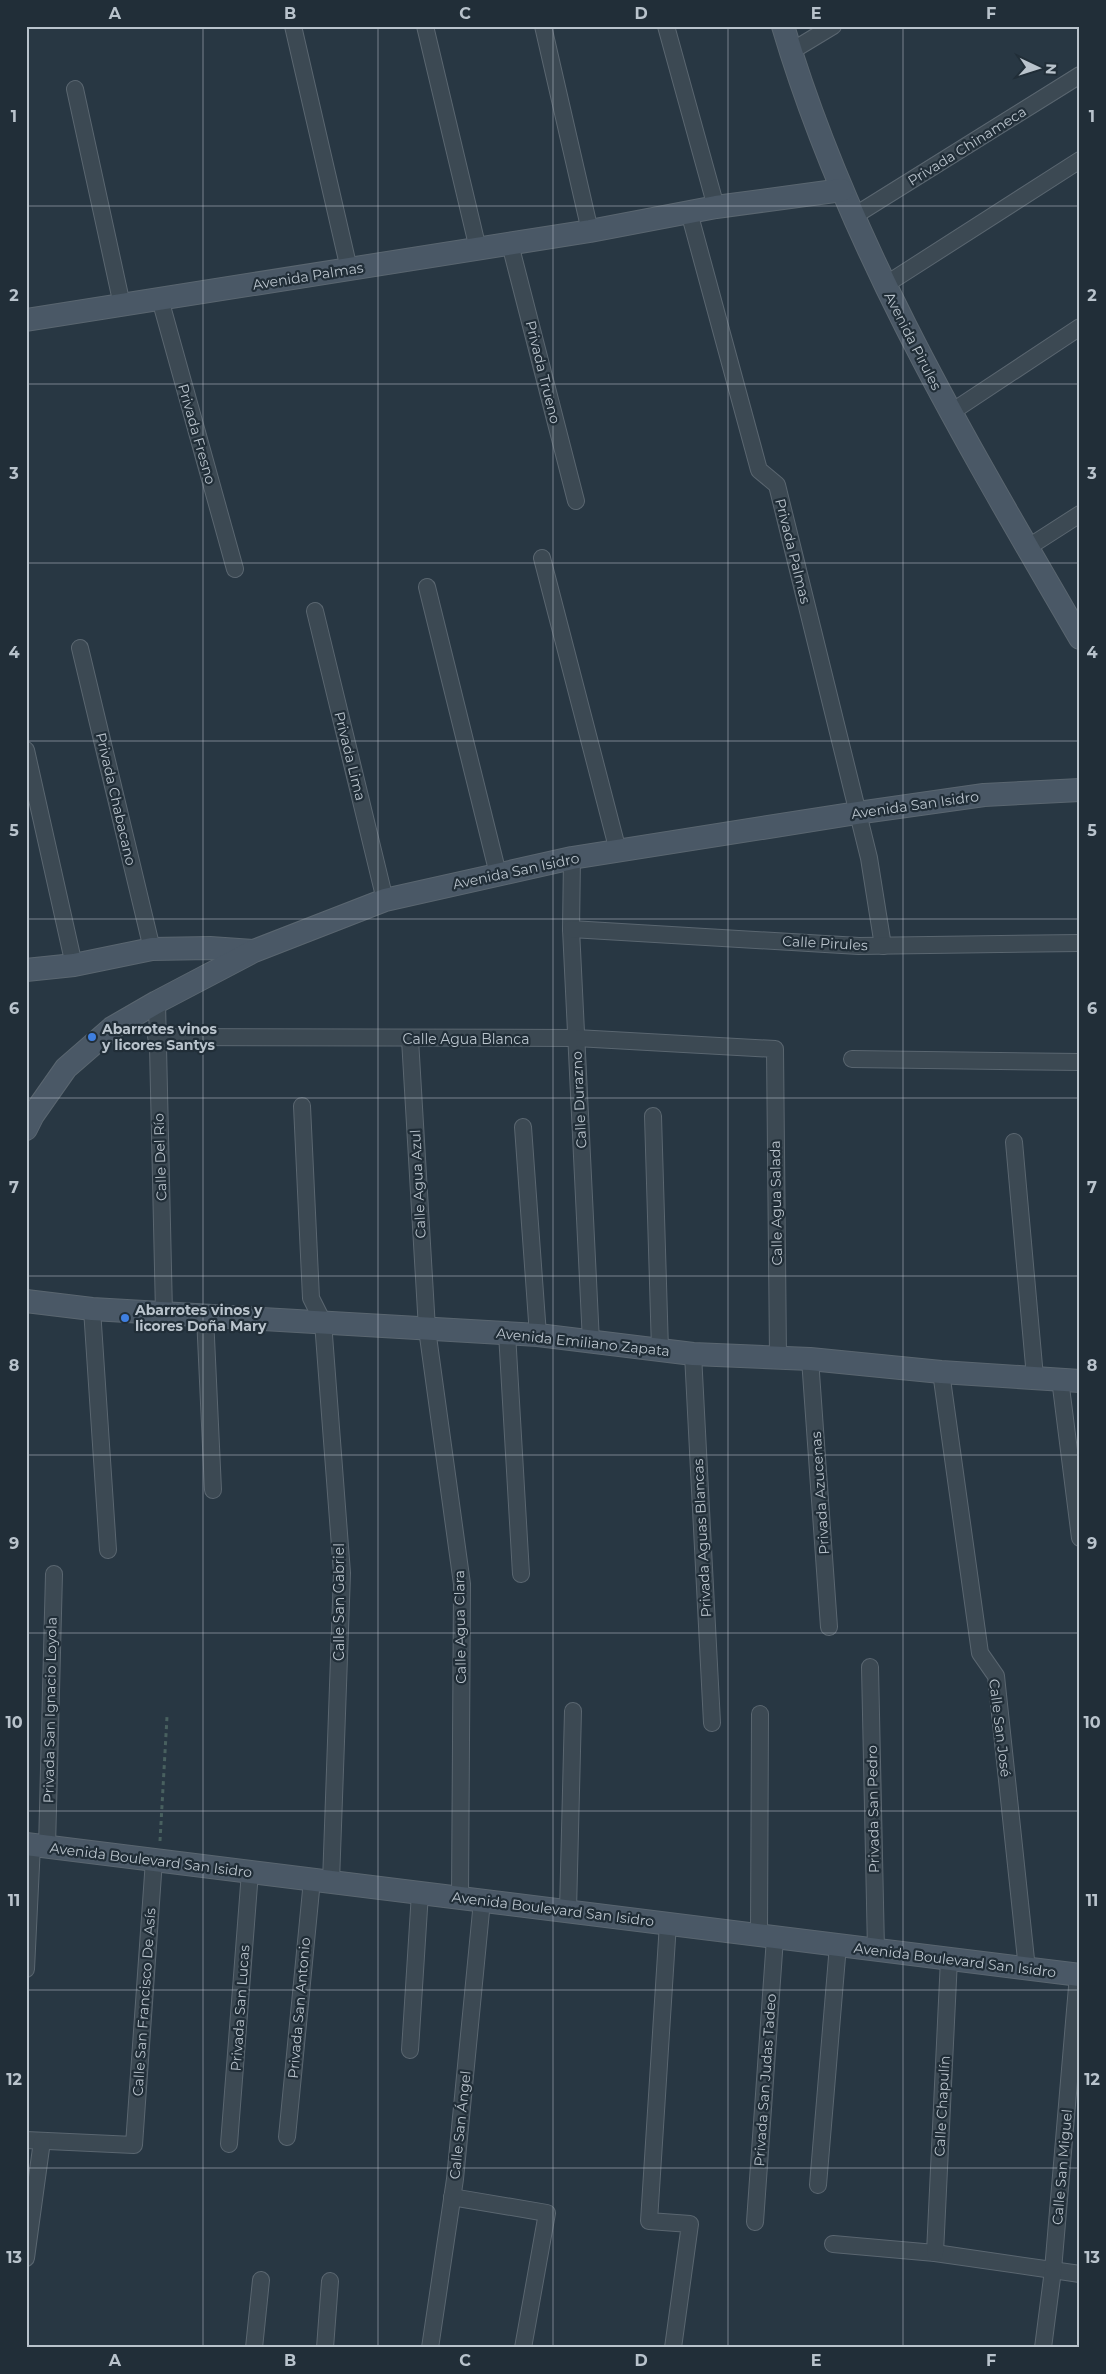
<svg xmlns="http://www.w3.org/2000/svg" width="1106" height="2374" font-family="Montserrat,sans-serif">
	<rect width="100%" height="100%" fill="#283743"/>
	<g fill="none" stroke-linecap="round" stroke-linejoin="round">
		<defs>
			<g id="street">
				<polyline points="293,26 349,269"/>
				<polyline points="425,26 478,249"/>
				<polyline points="543,26 590,231"/>
				<polyline points="666,26 716,207"/>
				<polyline points="790,52 833,26"/>
				<polyline points="75,89 122,305"/>
				<polyline points="689,212 759,470 777,485 869,858 883,946"/>
				<polyline points="854,216 1080,75"/>
				<polyline points="510,244 576,501"/>
				<polyline points="885,285 1080,160"/>
				<polyline points="160,299 235,569"/>
				<polyline points="950,413 1080,327"/>
				<polyline points="1027,548 1080,514"/>
				<polyline points="542,558 618,851"/>
				<polyline points="427,587 498,874"/>
				<polyline points="315,611 385,900"/>
				<polyline points="80,648 152,949"/>
				<polyline points="26,750 74,965"/>
				<polyline points="572,858 571,929 591,1342"/>
				<polyline points="571,929 859,946 1080,943"/>
				<polyline points="157,1002 164,1313"/>
				<polyline points="156,1037 576,1038 775,1049 778,1357"/>
				<polyline points="410,1039 427,1329 462,1584 460,1898"/>
				<polyline points="852,1059 1080,1062"/>
				<polyline points="302,1106 311,1298 323,1322 342,1573 331,1882"/>
				<polyline points="653,1116 660,1350"/>
				<polyline points="523,1127 538,1335"/>
				<polyline points="1014,1142 1035,1377"/>
				<polyline points="92,1309 108,1550"/>
				<polyline points="205,1316 213,1490"/>
				<polyline points="507,1333 521,1574"/>
				<polyline points="693,1354 712,1723"/>
				<polyline points="810,1359 829,1627"/>
				<polyline points="941,1372 980,1653 996,1676 1027,1969"/>
				<polyline points="1060,1379 1080,1538"/>
				<polyline points="870,1667 876,1950"/>
				<polyline points="47,1847 54,1574"/>
				<polyline points="568,1911 573,1711"/>
				<polyline points="668,1923 649,2221 690,2224 673,2348"/>
				<polyline points="759,1936 760,1714"/>
				<polyline points="26,1969 32,1845"/>
				<polyline points="410,2050 420,1893"/>
				<polyline points="287,2137 312,1880"/>
				<polyline points="26,2140 134,2145 154,1860"/>
				<polyline points="229,2144 250,1872"/>
				<polyline points="818,2185 838,1945"/>
				<polyline points="452,2197 547,2213 523,2348"/>
				<polyline points="755,2222 775,1938"/>
				<polyline points="833,2244 935,2253 1080,2274"/>
				<polyline points="935,2253 949,1959"/>
				<polyline points="26,2258 42,2141"/>
				<polyline points="254,2348 261,2280"/>
				<polyline points="325,2348 330,2281"/>
				<polyline points="430,2348 455,2179 482,1901"/>
				<polyline points="1043,2348 1053,2270 1078,1975"/>
			</g>
			<g id="secondary">
				<path d="M783,26C848,245 966,442 1080,638"/>
				<polyline points="26,320 590,231 716,207 842,190"/>
				<polyline points="26,970 74,965 152,949 210,948 253,951"/>
				<polyline points="26,1129 33,1115 66,1068 112,1028 157,1002 254,951 385,900 572,858 857,813 984,795 1080,790"/>
				<polyline points="26,1301 92,1309 538,1335 693,1354 810,1359 941,1372 1080,1381"/>
				<polyline points="26,1844 1080,1975"/>
			</g>
		</defs>
		<use href="#street" stroke="#5a6670" stroke-width="18"/>
		<use href="#secondary" stroke="#5a6670" stroke-width="24"/>
		<polyline stroke="#48605f" stroke-width="3" stroke-dasharray="4 4" stroke-linecap="butt" points="160,1841 167,1717"/>
		<use href="#street" stroke="#3c4953" stroke-width="16"/>
		<use href="#secondary" stroke="#4a5866" stroke-width="22"/>
	</g>
	<path fill="none" stroke="#b9c3cc" stroke-width="1" stroke-opacity="0.55" d="M203,26V2348M378,26V2348M553,26V2348M728,26V2348M903,26V2348M26,206H1080M26,384H1080M26,563H1080M26,741H1080M26,919H1080M26,1098H1080M26,1276H1080M26,1455H1080M26,1633H1080M26,1811H1080M26,1990H1080M26,2168H1080"/>
	<g fill="#3f7fe0" stroke="#212e38" stroke-width="2">
		<circle cx="92" cy="1037" r="5"/>
		<circle cx="125" cy="1318" r="5"/>
	</g>
	<g text-anchor="middle" dominant-baseline="central" stroke-width="4.5" stroke-linejoin="round" paint-order="stroke">
		<g font-size="14" fill="#b9c3cc" stroke="#212e38">
			<text transform="translate(967 146) rotate(-32)">Privada Chinameca</text>
			<text transform="translate(308 276) rotate(-9)">Avenida Palmas</text>
			<text transform="translate(913 341) rotate(63)">Avenida Pirules</text>
			<text transform="translate(543 372) rotate(76)">Privada Trueno</text>
			<text transform="translate(197 434) rotate(74)">Privada Fresno</text>
			<text transform="translate(793 551) rotate(76)">Privada Palmas</text>
			<text transform="translate(350 756) rotate(76)">Privada Lima</text>
			<text transform="translate(116 799) rotate(77)">Privada Chabacano</text>
			<text transform="translate(915 805) rotate(-8)">Avenida San Isidro</text>
			<text transform="translate(516 871) rotate(-12)">Avenida San Isidro</text>
			<text transform="translate(825 943) rotate(3)">Calle Pirules</text>
			<text x="466" y="1039">Calle Agua Blanca</text>
			<text transform="translate(579 1100) rotate(-93)">Calle Durazno</text>
			<text transform="translate(160 1157) rotate(-92)">Calle Del Río</text>
			<text transform="translate(418 1184) rotate(-93)">Calle Agua Azul</text>
			<text transform="translate(776 1203) rotate(-91)">Calle Agua Salada</text>
			<text transform="translate(583 1342) rotate(6)">Avenida Emiliano Zapata</text>
			<text transform="translate(820 1493) rotate(-94)">Privada Azucenas</text>
			<text transform="translate(702 1538) rotate(-93)">Privada Aguas Blancas</text>
			<text transform="translate(339 1602) rotate(-90)">Calle San Gabriel</text>
			<text transform="translate(460 1627) rotate(-91)">Calle Agua Clara</text>
			<text transform="translate(50 1710) rotate(-89)">Privada San Ignacio Loyola</text>
			<text transform="translate(1000 1728) rotate(83)">Calle San José</text>
			<text transform="translate(873 1809) rotate(-91)">Privada San Pedro</text>
			<text transform="translate(151 1860) rotate(7)">Avenida Boulevard San Isidro</text>
			<text transform="translate(553 1909) rotate(7)">Avenida Boulevard San Isidro</text>
			<text transform="translate(955 1960) rotate(7)">Avenida Boulevard San Isidro</text>
			<text transform="translate(144 2002) rotate(-86)">Calle San Francisco De Asís</text>
			<text transform="translate(240 2008) rotate(-86)">Privada San Lucas</text>
			<text transform="translate(299 2008) rotate(-85)">Privada San Antonio</text>
			<text transform="translate(765 2080) rotate(-86)">Privada San Judas Tadeo</text>
			<text transform="translate(942 2106) rotate(-87)">Calle Chapulín</text>
			<text transform="translate(460 2125) rotate(-84)">Calle San Ángel</text>
			<text transform="translate(1062 2167) rotate(-85)">Calle San Miguel</text>
		</g>
		<g font-size="14" font-weight="bold" fill="#b9c3cc" stroke="#212e38" text-anchor="start">
			<text x="102" y="1029">Abarrotes vinos<tspan x="102" dy="16">y licores Santys</tspan></text>
			<text x="135" y="1310">Abarrotes vinos y<tspan x="135" dy="16">licores Doña Mary</tspan></text>
		</g>
	</g>
	<rect width="1106" height="2374" fill="none" stroke="#212e38" stroke-width="55"/>
	<g transform="translate(1038 68) rotate(94)" stroke="#212e38" stroke-width="4" paint-order="stroke">
	<path d="M0-4L9 19L0 12L-9 19Z" fill="#b9c3cc"/>
	<text y="-8" font-size="14" font-weight="bold" text-anchor="middle" fill="#b9c3cc">N</text>
	</g>
	<rect x="28" y="28" width="1050" height="2318" fill="none" stroke="#b9c3cc" stroke-width="2"/>
	<g font-size="16" text-anchor="middle" font-weight="bold" fill="#b9c3cc">
		<text x="115" y="19">A</text>
		<text x="290" y="19">B</text>
		<text x="465" y="19">C</text>
		<text x="641" y="19">D</text>
		<text x="816" y="19">E</text>
		<text x="991" y="19">F</text>
		<text x="14" y="122">1</text>
		<text x="1092" y="122">1</text>
		<text x="14" y="301">2</text>
		<text x="1092" y="301">2</text>
		<text x="14" y="479">3</text>
		<text x="1092" y="479">3</text>
		<text x="14" y="658">4</text>
		<text x="1092" y="658">4</text>
		<text x="14" y="836">5</text>
		<text x="1092" y="836">5</text>
		<text x="14" y="1014">6</text>
		<text x="1092" y="1014">6</text>
		<text x="14" y="1193">7</text>
		<text x="1092" y="1193">7</text>
		<text x="14" y="1371">8</text>
		<text x="1092" y="1371">8</text>
		<text x="14" y="1549">9</text>
		<text x="1092" y="1549">9</text>
		<text x="14" y="1728">10</text>
		<text x="1092" y="1728">10</text>
		<text x="14" y="1906">11</text>
		<text x="1092" y="1906">11</text>
		<text x="14" y="2085">12</text>
		<text x="1092" y="2085">12</text>
		<text x="14" y="2263">13</text>
		<text x="1092" y="2263">13</text>
		<text x="115" y="2366">A</text>
		<text x="290" y="2366">B</text>
		<text x="465" y="2366">C</text>
		<text x="641" y="2366">D</text>
		<text x="816" y="2366">E</text>
		<text x="991" y="2366">F</text>
	</g>
</svg>
